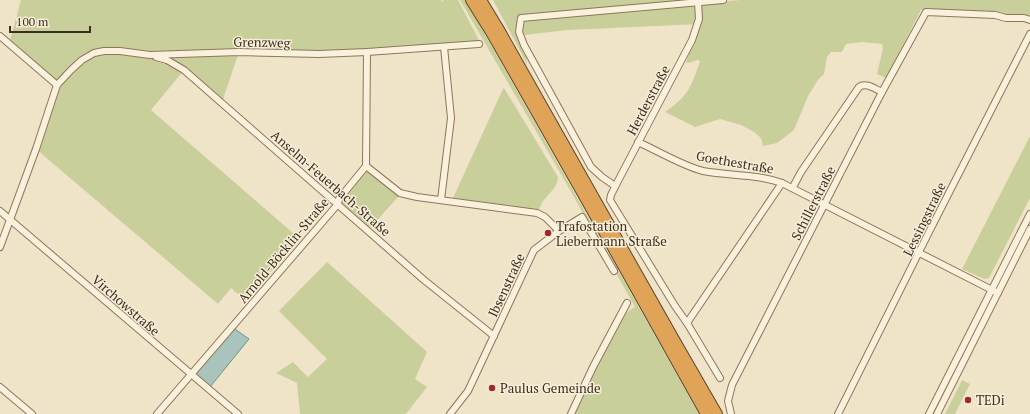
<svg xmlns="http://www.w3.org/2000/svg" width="1030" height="414" font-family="'PT Serif',serif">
	<rect width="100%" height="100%" fill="#f0e4c8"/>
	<g fill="#c9cf9b">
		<polygon points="21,0 442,0 441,2 444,0 458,0 482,46 479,44 367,52 239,52 222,102 184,70 151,110 300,239 245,300 231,288 218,304 36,149 57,85 9,44"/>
		<polygon points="460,0 465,0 473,13 699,414 574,414 599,363 627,312 635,307 565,181"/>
		<path d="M493,0H723L698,3L741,0H1030V18L1025,20L995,18L993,15L921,10L886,78L877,74L883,48L882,44L862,42L846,44L842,52H831L827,57L824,74L818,80L808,96L794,130L777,143L763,146L761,138L754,132L741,125L720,119L695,127L665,112C688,96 691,88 700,61L698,60L688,63L686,62L700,24L568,30L524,35L527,64Z"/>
		<path d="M504,88L558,177C558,187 550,192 544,200C541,203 540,208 538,212L453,198L503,89Z"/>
		<polygon points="1030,136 1030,198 989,278 984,279 962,269"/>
		<polygon points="368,169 400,195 370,228 341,203"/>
		<polygon points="327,262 427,352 415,379 427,387 406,414 300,414 297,383 276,373 293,362 308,377 327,359 279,311"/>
		<polygon points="962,380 970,384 955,414 945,414"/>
	</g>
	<polygon fill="#a9c4bc" stroke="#6f938a" points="232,327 249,339 210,387 193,373"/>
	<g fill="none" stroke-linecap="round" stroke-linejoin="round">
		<defs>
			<g id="minor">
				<polyline points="698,2 699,19 692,40 618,181 611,195 610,200 675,306 687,323 720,378"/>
				<polyline points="0,36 57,85"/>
				<polyline points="156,57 167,60 184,70 424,280 494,336"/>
				<path d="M638,142C658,151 683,166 703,171C730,176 757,174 782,183L998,293"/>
				<polyline points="366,166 400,193 417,197 537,213 545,217 559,231"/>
				<polyline points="615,186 602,177 591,167 524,45 519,32 521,18 723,0"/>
				<path d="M793,187L801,172L859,87C866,82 875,89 882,92"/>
				<polyline points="441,200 451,118 444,47"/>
				<polyline points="0,211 238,414"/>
				<polyline points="0,247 36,149 57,85 71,70 82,60 94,53 104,51 120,51 150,55 239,52 319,54 367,52 479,44"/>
				<polyline points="687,323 782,183"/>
				<polyline points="0,387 32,414"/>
				<polyline points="157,414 338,204 339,199 366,166 367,52"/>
				<polyline points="450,414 468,391 534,250 559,231 582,217 614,271"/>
				<polyline points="571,414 593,367 627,303"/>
				<polyline points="731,414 728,401 732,385 882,92 926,12 995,15 1006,18 1024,18 1030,20"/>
				<polyline points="838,414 930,230 1030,34"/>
				<polyline points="929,414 1030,214"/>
				<polyline points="937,414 1030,229"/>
			</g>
			<g id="highway">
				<polyline points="471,0 491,32 583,194 706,414"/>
				<polyline points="481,0 498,28 676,343 717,414"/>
			</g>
		</defs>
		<use href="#minor" stroke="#8d765c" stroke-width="8"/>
		<use href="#highway" stroke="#5b4430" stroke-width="12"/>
		<use href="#minor" stroke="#faf1dc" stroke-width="6"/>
		<use href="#highway" stroke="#e0a458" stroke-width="10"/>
	</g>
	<g fill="#9e2a2b" stroke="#f7eed8" stroke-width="1.5">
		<circle cx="548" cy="233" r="4"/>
		<circle cx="492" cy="388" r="4"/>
		<circle cx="968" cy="400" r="4"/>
	</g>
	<g text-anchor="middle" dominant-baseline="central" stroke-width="3" stroke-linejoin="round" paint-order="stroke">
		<g font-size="13" fill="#3d2e20" stroke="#f7eed8">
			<text transform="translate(262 42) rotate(1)">Grenzweg</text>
			<text transform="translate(648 100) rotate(-62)">Herderstraße</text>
			<text transform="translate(735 162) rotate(10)">Goethestraße</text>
			<text transform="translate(331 183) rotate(41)">Anselm-Feuerbach-Straße</text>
			<text transform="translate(813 203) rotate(-63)">Schillerstraße</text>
			<text transform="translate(924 219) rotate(-64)">Lessingstraße</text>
			<text transform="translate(283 250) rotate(-50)">Arnold-Böcklin-Straße</text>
			<text transform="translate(506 285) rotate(-65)">Ibsenstraße</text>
			<text transform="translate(126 305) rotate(41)">Virchowstraße</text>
		</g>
		<g font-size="13" fill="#3d2e20" stroke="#f7eed8" text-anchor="start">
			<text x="556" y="226">Trafostation<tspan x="556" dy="15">Liebermann Straße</tspan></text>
			<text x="500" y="388">Paulus Gemeinde</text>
			<text x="976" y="400">TEDi</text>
		</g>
	</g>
	<path d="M10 26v6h80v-6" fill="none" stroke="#3d2e20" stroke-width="2"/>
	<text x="16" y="26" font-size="12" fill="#3d2e20" stroke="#f7eed8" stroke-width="3" paint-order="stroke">100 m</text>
</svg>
